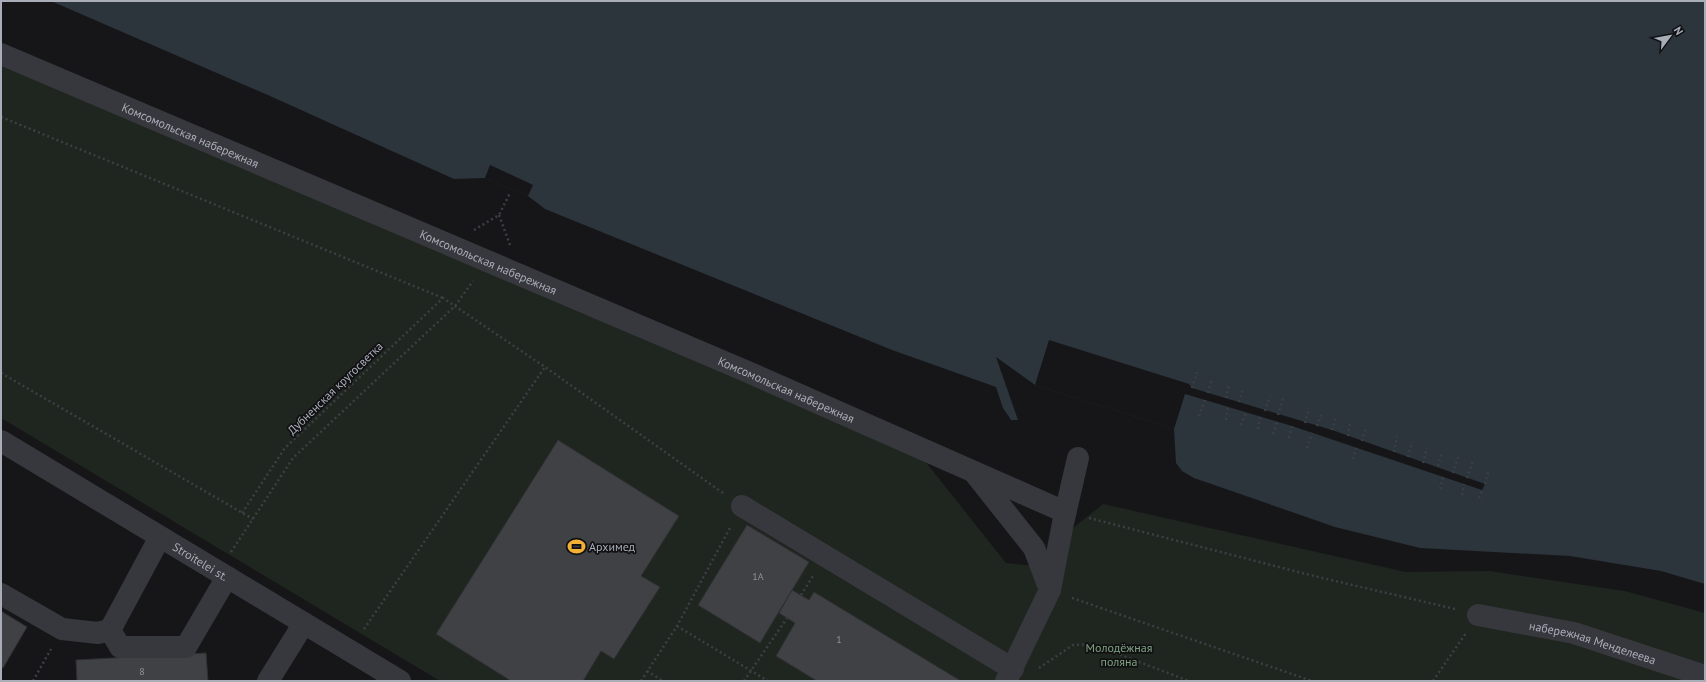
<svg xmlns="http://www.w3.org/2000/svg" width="1706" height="682" font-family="'PT Sans',sans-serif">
	<rect width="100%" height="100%" fill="#161618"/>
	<polygon fill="#1e261f" points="1,59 921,456 1006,563 1062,569 1073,528 1103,504 1406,572 1489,571 1625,591 1705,613 1705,681 440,681 1,418"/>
	<polygon fill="#2c353c" points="51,1 1705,1 1705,584 1661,571 1570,556 1420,548 1335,527 1194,478 1182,471 1176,463 1174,429 1035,385 996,357 1018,420 1011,420 1003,408 996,387 892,350 545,209 528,196 485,178 454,179 270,96"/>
	<g fill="#161618">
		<polygon points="490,165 533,185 528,196 485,178"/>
		<polygon points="1049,340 1189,384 1192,388 1332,430 1485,484 1482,490 1292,426 1185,394 1174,429 1035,385"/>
	</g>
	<g fill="#404145" stroke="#303034">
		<polygon points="558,440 679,516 641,576 660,587 614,659 601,651 583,681 511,681 436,634"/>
		<polygon points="747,525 809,562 760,643 698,605"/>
		<polygon points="792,590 809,600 814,592 961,681 817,681 776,656 795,623 779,613"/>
		<polygon points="1,611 27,627 3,668 1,667"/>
		<polygon points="206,653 208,681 77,681 76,660"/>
	</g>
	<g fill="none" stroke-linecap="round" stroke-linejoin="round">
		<g stroke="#3d3f44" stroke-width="2.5" stroke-dasharray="2 3" stroke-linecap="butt">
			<polyline points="1,117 443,298"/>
			<polyline points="499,215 510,245"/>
			<polyline points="474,230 499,215 510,193"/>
			<polyline points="1,373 253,519"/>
			<polyline points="1192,388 1197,372"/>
			<polyline points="1208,393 1212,379"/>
			<polyline points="1226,398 1229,384"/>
			<polyline points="1239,402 1243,389"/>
			<polyline points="1265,411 1270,396"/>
			<polyline points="1278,415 1283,399"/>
			<polyline points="1199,416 1205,400"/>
			<polyline points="1226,420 1228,407"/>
			<polyline points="1305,423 1309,408"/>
			<polyline points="1241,425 1246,413"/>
			<polyline points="1317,426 1322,412"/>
			<polyline points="1258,429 1260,417"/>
			<polyline points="1332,430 1336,417"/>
			<polyline points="1273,434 1277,422"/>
			<polyline points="1348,436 1350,423"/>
			<polyline points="1289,438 1292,426"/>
			<polyline points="1362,441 1366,428"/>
			<polyline points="1307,448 1312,433"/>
			<polyline points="1394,452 1397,436"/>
			<polyline points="1408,457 1412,442"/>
			<polyline points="1353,459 1356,448"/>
			<polyline points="1423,463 1427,448"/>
			<polyline points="1438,466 1442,453"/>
			<polyline points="1453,473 1458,457"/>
			<polyline points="1467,478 1473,461"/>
			<polyline points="1485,484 1489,469"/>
			<polyline points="1440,489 1443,477"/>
			<polyline points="1462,495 1464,484"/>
			<polyline points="1479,498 1482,490"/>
			<polyline points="242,513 285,448 443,298 545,367 723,493"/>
			<polyline points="1089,518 1314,576 1455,609"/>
			<polyline points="231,552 293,458 455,306 473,281"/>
			<polyline points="801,595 813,576"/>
			<polyline points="1072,598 1312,681"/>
			<polyline points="677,626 768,681"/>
			<polyline points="364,629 545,367"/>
			<polyline points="1039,668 1073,645 1092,644 1189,681"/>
			<polyline points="647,671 663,681"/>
			<polyline points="33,681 51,649"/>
			<polyline points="641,681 677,626 731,526"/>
			<polyline points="744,681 787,618"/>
			<polyline points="1433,681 1466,633"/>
		</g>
		<g stroke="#37383d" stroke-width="22">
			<path id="s1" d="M1,54L748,372L1065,512"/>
			<path id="s2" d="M1,441L400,681"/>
			<polyline points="976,475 1034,548 1050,590"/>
			<polyline points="742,506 1013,669"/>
			<polyline points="160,537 110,630 120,647 186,647 227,577"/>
			<polyline points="1,594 62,629 98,633 110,630"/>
			<path id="s3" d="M1478,615L1574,633L1705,676"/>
			<polyline points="268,681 304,623"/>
			<polyline points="1006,681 1050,590 1063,523 1078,458"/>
		</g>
	</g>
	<defs>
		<symbol id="stadium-bare" viewBox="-9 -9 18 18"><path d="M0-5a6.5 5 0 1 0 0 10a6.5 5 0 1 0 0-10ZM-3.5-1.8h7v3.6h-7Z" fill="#f2b134" stroke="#111113" stroke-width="2.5" paint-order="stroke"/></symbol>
	</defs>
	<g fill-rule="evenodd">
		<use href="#stadium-bare" x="564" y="534" width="25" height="25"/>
	</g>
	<g text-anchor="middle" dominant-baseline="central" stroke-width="3.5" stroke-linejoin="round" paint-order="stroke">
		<g font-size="10" fill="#8e929b">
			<text x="758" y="576">1А</text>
			<text x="839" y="639">1</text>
			<text x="142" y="671">8</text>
		</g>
		<g font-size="12" fill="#a8adb8" stroke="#111113">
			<text stroke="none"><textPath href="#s1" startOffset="206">Комсомольская набережная</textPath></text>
			<text stroke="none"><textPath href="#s1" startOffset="530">Комсомольская набережная</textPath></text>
			<text transform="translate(335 388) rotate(-44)">Дубненская кругосветка</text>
			<text stroke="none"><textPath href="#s1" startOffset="854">Комсомольская набережная</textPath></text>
			<text stroke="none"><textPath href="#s2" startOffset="233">Stroitelei st.</textPath></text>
			<text stroke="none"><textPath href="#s3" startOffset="118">набережная Менделеева</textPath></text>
		</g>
		<g font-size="12" fill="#a8adb8" stroke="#111113" text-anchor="start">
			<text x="589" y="546">Архимед</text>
		</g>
		<g font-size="12" fill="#7fa381" stroke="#111113">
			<text x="1119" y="647">Молодёжная<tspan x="1119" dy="14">поляна</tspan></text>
		</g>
	</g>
	<rect width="1706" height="682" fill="none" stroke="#a8adb8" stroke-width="4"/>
	<g transform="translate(1670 36) rotate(58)" stroke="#111113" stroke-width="3" paint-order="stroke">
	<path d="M0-3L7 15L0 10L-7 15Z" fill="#a8adb8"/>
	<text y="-6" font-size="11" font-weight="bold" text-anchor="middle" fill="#a8adb8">N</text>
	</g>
</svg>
